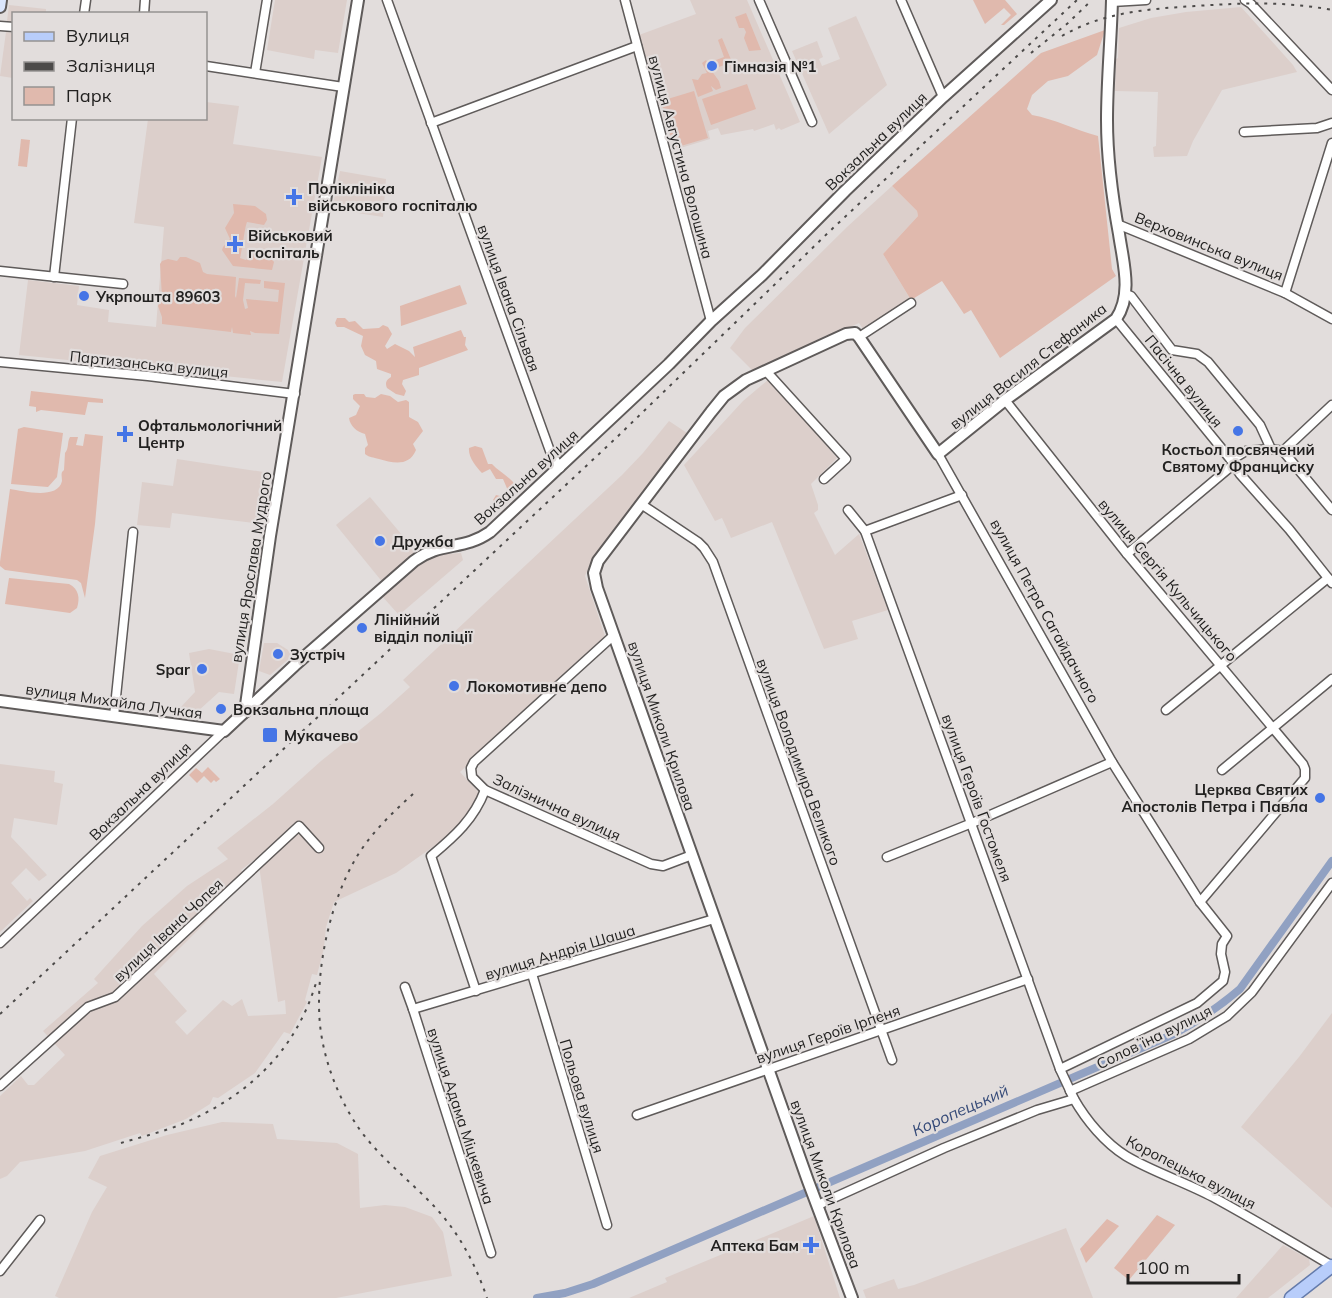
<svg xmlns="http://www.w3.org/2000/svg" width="1332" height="1298" font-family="Mulish,sans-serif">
	<rect width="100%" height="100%" fill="#e2dddc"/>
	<g fill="#dccfcb" fill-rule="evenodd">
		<polygon points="275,0 347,0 338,53 315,50 314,59 267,50"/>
		<polygon points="690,0 747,0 800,122 781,130 779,128 776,130 774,124 754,131 753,129 721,135 718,128 708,131 710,139 674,150 639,35 696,14"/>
		<polygon points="9,5 46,9 46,13 14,14 13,22 7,21"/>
		<polygon points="1241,7 1293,65 1297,72 1222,90 1193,141 1187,156 1154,157 1153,147 1156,146 1158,92 1115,91 1116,59 1118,58 1119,28 1151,18 1186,12"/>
		<polygon points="856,16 887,85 829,134 792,51 817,41 823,57 819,59 822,66 840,59 828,28"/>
		<polygon points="6,32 13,33 13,78 0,76"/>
		<polygon points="206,102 239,106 233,144 322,157 282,382 19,355 28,280 79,286 77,305 109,310 108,322 156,327 164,227 134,223 148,119 206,118"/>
		<polygon points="340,171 386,179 383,217 332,209"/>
		<polygon points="892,186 917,211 918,216 883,254 911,300 863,329 859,323 828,337 827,335 815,341 815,343 753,371 730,348 745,328 847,227"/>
		<polygon points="769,379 837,458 811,484 818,505 818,510 814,513 835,555 859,534 888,610 852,621 858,639 824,649 772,522 731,538 722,518 715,521 684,465 743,401"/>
		<path d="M669,421L687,433L592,559L585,576L605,636L460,772L479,793V800L451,834L396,873L334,902L326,927L324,948L317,975L312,974L305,1000L307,1002L290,1034L284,1032L255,1073L218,1098L213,1097L210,1104L186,1119L142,1136L140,1133L85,1151L20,1162L7,1176L0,1179V1096L21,1076L28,1085H34L65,1055L43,1031L98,983L94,979L142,926L187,886L228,859L217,848L273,804L321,761L381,713L410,687L403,680L622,475L643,453ZM254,860L259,865L278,1002L285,1000L286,1014L248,1016L242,999L232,1006L223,1000L187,1035L175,1022L187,1011L154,974L223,905L219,901L246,876L241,870Z"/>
		<polygon points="177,459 270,473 262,524 172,513 170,528 137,525 142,482 173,486"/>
		<polygon points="370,497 418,554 384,584 336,525"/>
		<polygon points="461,553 463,560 399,615 381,595 423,560 446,554"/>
		<polygon points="264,643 277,643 288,650 292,656 270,675 259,671"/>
		<polygon points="209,649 240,655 234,694 219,692 198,711 192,721 179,719 181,707 195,692 189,653"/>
		<polygon points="0,764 55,771 54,782 63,784 57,825 14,818 11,837 47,875 39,881 26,868 11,883 27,901 30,898 33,901 0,932"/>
		<polygon points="1332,1013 1332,1208 1241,1127 1299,1057"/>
		<polygon points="222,1122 273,1124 277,1139 337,1143 358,1154 360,1208 385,1205 405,1207 432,1217 443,1232 452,1276 336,1298 59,1298 55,1296 92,1212 107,1187 88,1178 100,1156 167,1135"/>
		<polygon points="814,1216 840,1298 629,1298 667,1282 665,1278"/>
		<polygon points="1066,1228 1093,1298 866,1298 863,1290 894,1279 898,1289 914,1285"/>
		<polygon points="1283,1245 1309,1259 1310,1265 1268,1298 1236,1298"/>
	</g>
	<g fill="#e0b9ad">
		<polygon points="973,0 1005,0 1017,14 1004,25 1001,25 1011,15 1004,8 985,24"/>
		<polygon points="746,13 761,50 749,51 744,38 746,32 744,28 739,28 735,17"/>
		<path d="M1105,30L1097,55L1068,76L1048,81L1032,95L1027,109L1032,115C1055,119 1075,130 1098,136L1112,269L1116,276L1000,358L971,310L964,314L942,281L911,300L883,254L918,216L917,211L892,186L1041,53Z"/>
		<polygon points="722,38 732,62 711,70 719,81 721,88 716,90 711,86 713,91 698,97 692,79 698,80 702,74 707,73 702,63 706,60 708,63 724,57 718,40"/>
		<polygon points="747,84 756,109 711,125 702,99"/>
		<polygon points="694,91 708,138 674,148 661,101"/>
		<polygon points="21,139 30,140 27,167 18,166"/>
		<path d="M233,204L255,206L266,214L267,220L264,225L247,222C245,226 242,251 240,258L246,260L252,253L268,254L274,262L272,270L233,266L222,250L223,247L230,239L225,228L234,213Z"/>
		<polygon points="180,257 186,257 200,263 203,272 207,274 236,277 235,296 236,298 239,278 261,280 260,284 245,283 243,300 245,309 248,308 246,299 278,302 279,290 264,288 264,281 285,283 279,334 255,333 250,331 251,335 233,333 232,327 231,332 162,324 162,317 158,306 162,297 160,264 162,261 168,259 177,261"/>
		<polygon points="460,285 467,304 401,326 400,306"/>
		<path d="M337,318H345L349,322L355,321L363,329L379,328L383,325L388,327L392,334L385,346L387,349L395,344L409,351L415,357L413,347L461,330L464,337H466L465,345L468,350L419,368V375L403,380L402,384L406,391L404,396L396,394L387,388C385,383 386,380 391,377V374L377,369L376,361L365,355L361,346L363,336L344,327H337L335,323Z"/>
		<polygon points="31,391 103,399 103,403 88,402 85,415 41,410 36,412 36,407 29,406"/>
		<path d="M355,394H364L366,397L375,398L381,394L390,396L398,402L406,400L409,402V417L418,422L423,431L413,444L416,450C409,467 393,463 379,459C373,457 370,458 365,454V448L368,445L365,434C357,432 350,426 349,418L356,415L360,406L353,399V395Z"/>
		<polygon points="24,427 63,433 57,477 48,487 11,484 18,429"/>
		<path d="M85,434L103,436L95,524L85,598L81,583L77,580L5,570L0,566V562L10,489C23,491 58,500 62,481C62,478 61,475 62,472L64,470L65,453C69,449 67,442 70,437H78L76,445L83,446Z"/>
		<path d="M475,446L482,448L488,464H492C500,473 515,479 518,491L505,504L498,507L493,500L496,495L504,497L509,493L503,479H496L490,469L482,473C476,467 468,457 469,448Z"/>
		<path d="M9,578L69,584C79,589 80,598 77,608L70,613L5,604Z"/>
		<polygon points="208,767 220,779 216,782 214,780 211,783 204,776 197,783 189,775 196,768 202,773"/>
		<polygon points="1157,1215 1175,1225 1129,1280 1114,1268"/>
		<polygon points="1107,1219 1119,1226 1086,1263 1080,1249"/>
	</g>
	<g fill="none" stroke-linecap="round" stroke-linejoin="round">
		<path stroke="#91a1c2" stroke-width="8" d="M537,1298L565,1293L593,1284L1174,1034C1198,1021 1219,1007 1240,989L1332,861"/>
		<defs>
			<g id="minor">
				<polyline points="387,0 550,451 560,468"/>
				<polyline points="625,0 711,321"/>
				<polyline points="759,0 812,122"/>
				<polyline points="901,0 943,97"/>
				<polyline points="1245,0 1251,4 1332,90"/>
				<polyline points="1112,2 1146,0"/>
				<polyline points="84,14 86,0"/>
				<polyline points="144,14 145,0"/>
				<polyline points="0,26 14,27"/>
				<polyline points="206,66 343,87"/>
				<polyline points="255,73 267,0"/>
				<polyline points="431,123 637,46"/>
				<polyline points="1244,132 1317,128 1332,123"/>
				<polyline points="1117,224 1285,293 1332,143"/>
				<polyline points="0,271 123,284"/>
				<polyline points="54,277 72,118"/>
				<polyline points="1285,293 1332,319"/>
				<polyline points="1126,294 1131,296 1172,350 1197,354 1208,362 1260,425 1271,449 1283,451 1332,510"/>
				<polyline points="1116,319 1231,460 1240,474 1289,529 1332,583"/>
				<polyline points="859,337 911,303"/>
				<polyline points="0,362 148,376 295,394"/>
				<polyline points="766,371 846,459 824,479"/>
				<polyline points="1005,400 1127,554 1303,764 1305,769 1305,778 1200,902"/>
				<polyline points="1283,451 1332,405"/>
				<polyline points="938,454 1112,762 1200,902 1227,936 1222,944 1221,954 1225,972 1223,981 1197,1003 1060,1069"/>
				<polyline points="1231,460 1246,451 1271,449"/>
				<polyline points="641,504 698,542 704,548 713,562 892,1060"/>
				<polyline points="848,510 865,531 1060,1069 1074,1099"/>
				<polyline points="865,531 962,495"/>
				<polyline points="1127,554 1234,464"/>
				<polyline points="614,635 474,762 471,768 472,777 485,790 651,864 663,866 692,855"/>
				<polyline points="1166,710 1328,578"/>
				<polyline points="114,716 133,532"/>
				<polyline points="1222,770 1332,679"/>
				<polyline points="887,857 972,823 1112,762"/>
				<polyline points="0,943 224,731"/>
				<polyline points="532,974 607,1225"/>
				<polyline points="405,987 413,1009 491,1253"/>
				<path d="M476,991L431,856C455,836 474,819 485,790"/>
				<polyline points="413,1009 714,919"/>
				<polyline points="0,1086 88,1007 115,997 299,826 319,848"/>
				<polyline points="1070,1091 1189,1039 1227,1016 1252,992 1332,883"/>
				<polyline points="637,1115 1028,979"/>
				<path d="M818,1205L944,1148L1037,1110L1074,1099C1086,1120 1105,1143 1126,1156C1153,1172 1185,1182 1213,1197C1253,1219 1292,1242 1332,1266"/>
				<polyline points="0,1271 40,1220"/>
			</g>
			<g id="tertiary">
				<path d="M0,701L224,731L295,665L414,561C441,541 463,551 490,532L669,364L711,321L762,275L845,191L943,97L1051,0"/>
				<polyline points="245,712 270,536 358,0"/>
				<path d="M852,1298L808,1181L597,588L594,573L598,561L711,412L724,396L746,380L846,334L855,333L859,337L938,454L1005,400L1116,319C1133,294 1123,262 1119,234C1112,196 1107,158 1107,120C1107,80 1111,40 1112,0"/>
			</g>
			<polyline id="secondary" points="0,7 1,0"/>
			<polyline id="primary" points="1291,1298 1332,1266"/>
		</defs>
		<use href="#minor" stroke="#5f5b5a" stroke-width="11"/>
		<use href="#tertiary" stroke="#5f5b5a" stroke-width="14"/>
		<use href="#secondary" stroke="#5f5b5a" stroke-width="14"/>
		<use href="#primary" stroke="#647bab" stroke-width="15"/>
		<use href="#minor" stroke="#fff" stroke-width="8"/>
		<use href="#tertiary" stroke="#fff" stroke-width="10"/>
		<use href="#secondary" stroke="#dbe6fc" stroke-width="10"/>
		<use href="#primary" stroke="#b8cdfa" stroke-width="12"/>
		<g stroke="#4c4a49" stroke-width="2" stroke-dasharray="3 6" stroke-linecap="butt">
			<path d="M1062,36C1103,12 1148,9 1195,6C1242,3 1285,1 1332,10"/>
			<polyline points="1031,53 1068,23 1092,0"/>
			<path d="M413,794C392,813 371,833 356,858C329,904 315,972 320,1025C324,1062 339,1100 360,1130C379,1156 404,1176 426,1198C456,1227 474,1260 487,1298"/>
			<polyline points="0,1014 615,439 831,230 1077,0"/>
			<path d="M121,1143C141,1137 163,1132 182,1124C248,1096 295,1052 316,983"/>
		</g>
	</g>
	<g fill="#4575e6" stroke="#e2dddc" stroke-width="2">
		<circle cx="712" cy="66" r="6"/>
		<path d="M291 188h6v6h6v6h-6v6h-6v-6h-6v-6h6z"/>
		<path d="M232 235h6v6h6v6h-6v6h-6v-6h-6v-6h6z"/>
		<circle cx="84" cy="296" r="6"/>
		<circle cx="1238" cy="431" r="6"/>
		<path d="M122 425h6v6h6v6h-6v6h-6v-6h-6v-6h6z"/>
		<circle cx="380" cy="541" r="6"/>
		<circle cx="362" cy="628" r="6"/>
		<circle cx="278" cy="654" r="6"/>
		<circle cx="202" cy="669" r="6"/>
		<circle cx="454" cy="686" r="6"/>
		<circle cx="221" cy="709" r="6"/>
		<rect x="262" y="727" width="16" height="16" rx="3"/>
		<circle cx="1320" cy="798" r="6"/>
		<path d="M808 1236h6v6h6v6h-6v6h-6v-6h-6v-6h6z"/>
	</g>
	<g text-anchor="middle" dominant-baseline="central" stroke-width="4.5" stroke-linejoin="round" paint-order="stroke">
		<g font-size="15" font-weight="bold" fill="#222120" stroke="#e2dddc" text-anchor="start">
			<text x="724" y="66">Гімназія №1</text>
			<text x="308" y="188">Поліклініка<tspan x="308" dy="17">військового госпіталю</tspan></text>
			<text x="248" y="235">Військовий<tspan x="248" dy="17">госпіталь</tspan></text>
			<text x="96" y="296">Укрпошта 89603</text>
			<text x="138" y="425">Офтальмологічний<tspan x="138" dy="17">Центр</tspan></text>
			<text x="1238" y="449" text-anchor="middle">Костьол посвячений<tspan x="1238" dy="17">Святому Франциску</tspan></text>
			<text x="392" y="541">Дружба</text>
			<text x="374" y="619">Лінійний<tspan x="374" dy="17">відділ поліції</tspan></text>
			<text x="290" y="654">Зустріч</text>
			<text x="190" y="669" text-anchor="end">Spar</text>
			<text x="466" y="686">Локомотивне депо</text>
			<text x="233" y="709">Вокзальна площа</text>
			<text x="284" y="735">Мукачево</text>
			<text x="1308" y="789" text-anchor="end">Церква Святих<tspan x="1308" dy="17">Апостолів Петра і Павла</tspan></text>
			<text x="799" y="1245" text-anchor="end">Аптека Бам</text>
		</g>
		<g font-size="15" fill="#222120" stroke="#e2dddc">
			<text transform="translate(876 141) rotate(-44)">Вокзальна вулиця</text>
			<text transform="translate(681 157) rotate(75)">вулиця Августина Волошина</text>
			<text transform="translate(1209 246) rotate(22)">Верховинська вулиця</text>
			<text transform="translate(509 298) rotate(70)">вулиця Івана Сільвая</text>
			<text transform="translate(149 364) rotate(6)">Партизанська вулиця</text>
			<text transform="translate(1028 366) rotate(-38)">вулиця Василя Стефаника</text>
			<text transform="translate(1184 381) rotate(51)">Пасічна вулиця</text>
			<text transform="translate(526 477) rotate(-42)">Вокзальна вулиця</text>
			<text transform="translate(251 567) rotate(-81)">вулиця Ярослава Мудрого</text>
			<text transform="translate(1168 580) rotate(50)">вулиця Сергія Кульчицького</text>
			<text transform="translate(1045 611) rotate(61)">вулиця Петра Сагайдачного</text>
			<text transform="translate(114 701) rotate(8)">вулиця Михайла Лучкая</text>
			<text transform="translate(662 726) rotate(71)">вулиця Миколи Крилова</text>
			<text transform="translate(799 762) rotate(70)">вулиця Володимира Великого</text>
			<text transform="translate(140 791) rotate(-44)">Вокзальна вулиця</text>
			<text transform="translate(977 798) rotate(70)">вулиця Героїв Гостомеля</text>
			<text transform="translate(557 807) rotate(25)">Залізнична вулиця</text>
			<text transform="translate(168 930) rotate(-43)">вулиця Івана Чопея</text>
			<text transform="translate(560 952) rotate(-17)">вулиця Андрія Шаша</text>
			<text transform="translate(828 1034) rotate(-19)">вулиця Героїв Ірпеня</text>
			<text transform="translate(1154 1037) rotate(-26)">Соловʼїна вулиця</text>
			<text transform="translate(582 1096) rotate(73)">Польова вулиця</text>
			<text transform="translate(461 1116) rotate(72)">вулиця Адама Міцкевича</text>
			<text transform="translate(1191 1172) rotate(27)">Коропецька вулиця</text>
			<text transform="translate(826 1184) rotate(70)">вулиця Миколи Крилова</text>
		</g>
		<g font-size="16" font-style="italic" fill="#354a78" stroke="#e2dddc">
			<text transform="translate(960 1110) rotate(-24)">Коропецький</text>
		</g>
	</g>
	<rect x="12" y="12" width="195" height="108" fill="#e2dddc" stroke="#959291" stroke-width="1.5"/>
	<rect x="24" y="32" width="30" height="9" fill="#b8cdfa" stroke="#959291" stroke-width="1.5"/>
	<text x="66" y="42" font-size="18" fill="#222120">Вулиця</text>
	<rect x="24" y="62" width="30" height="9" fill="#4c4a49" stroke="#959291" stroke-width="1.5"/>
	<text x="66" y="72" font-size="18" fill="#222120">Залізниця</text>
	<rect x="24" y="87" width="30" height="18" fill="#e0b9ad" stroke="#959291" stroke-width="1.5"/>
	<text x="66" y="102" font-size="18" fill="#222120">Парк</text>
	<path d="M1128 1274v9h111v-9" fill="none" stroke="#222120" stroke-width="3"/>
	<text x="1137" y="1274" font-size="18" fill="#222120" stroke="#e2dddc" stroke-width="4.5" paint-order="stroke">100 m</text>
</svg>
